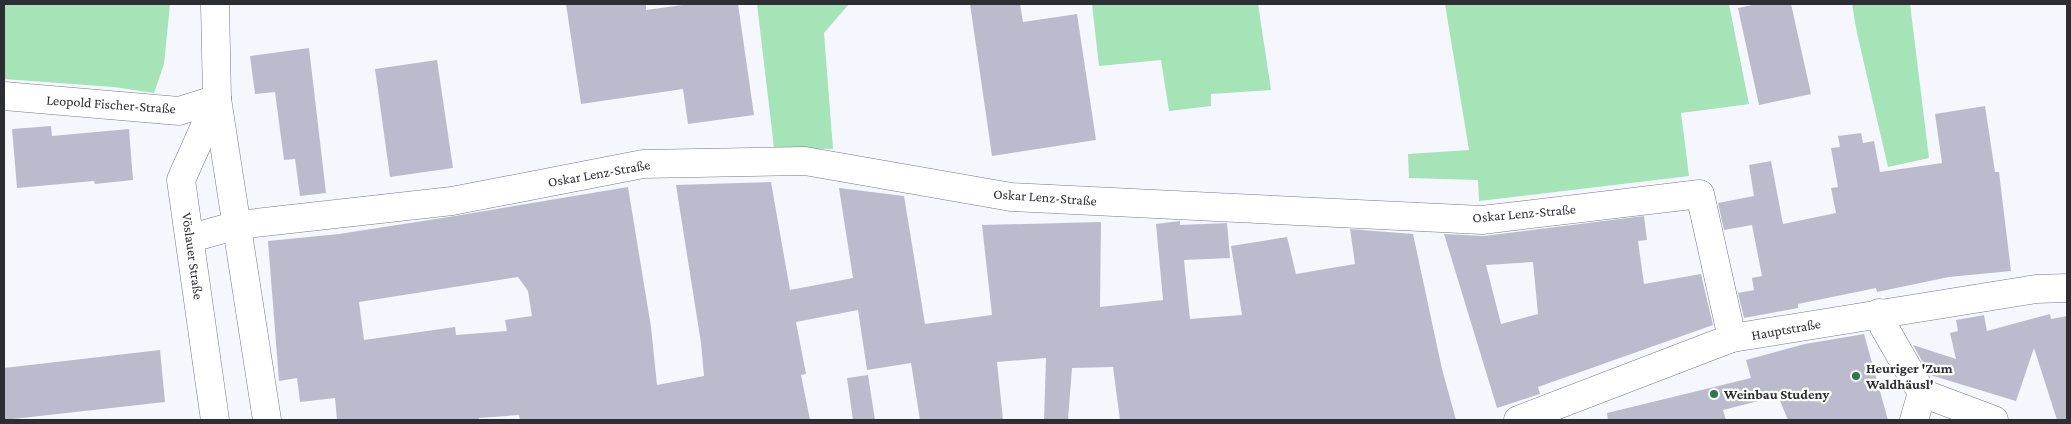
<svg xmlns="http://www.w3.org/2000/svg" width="2071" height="424" font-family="'Crimson Pro',serif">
	<rect width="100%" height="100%" fill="#f6f6fe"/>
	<g fill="#a4e4b7">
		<polygon points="4,4 170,4 164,64 154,93 114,87 4,79"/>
		<polygon points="757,4 849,4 824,33 833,149 774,148"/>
		<polygon points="1092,4 1258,4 1271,90 1211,94 1211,106 1169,111 1161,60 1099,66"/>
		<polygon points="1445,4 1729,4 1749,104 1681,113 1689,176 1479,201 1478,180 1409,178 1408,154 1469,150"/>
		<polygon points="1852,4 1910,4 1929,158 1888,167 1857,33"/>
	</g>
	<g fill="#bcbbce" fill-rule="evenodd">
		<polygon points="566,4 646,4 646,10 690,4 738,4 754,115 688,124 683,89 581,104"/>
		<polygon points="970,4 1020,4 1023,22 1077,14 1096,140 992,156"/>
		<polygon points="1757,4 1791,4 1811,94 1759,105 1738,8"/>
		<polygon points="309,48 326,193 300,196 295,159 284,160 275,92 255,94 250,56"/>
		<polygon points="437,60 453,168 390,177 375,69"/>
		<polygon points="1985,106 1995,172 1999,172 2011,271 1949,277 1877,292 1876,288 1798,304 1798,308 1744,318 1738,293 1754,290 1752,278 1762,276 1752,225 1724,230 1718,203 1754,196 1749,165 1771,161 1783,224 1836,213 1831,188 1838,187 1831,148 1840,147 1838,136 1861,133 1863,143 1874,141 1880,172 1942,163 1935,114"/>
		<polygon points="51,126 52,136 129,129 133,180 95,184 94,181 17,188 12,129"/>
		<path d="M771,182L790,290L853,278L839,188L904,196L925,324L992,315L982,225L1101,222L1100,307L1163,300L1156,224L1180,221V225L1227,223L1230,258L1184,260L1190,319L1242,315L1231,246L1287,237L1296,274L1355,264L1350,229L1413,234L1442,369L1456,420H1120L1113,367L1072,368L1068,420H1044L1046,358L997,362L1003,420H920L911,363L867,370L858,310L796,322L806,374L801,375L810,420H520L519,415L479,418V420H337L335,398L300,402L297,378L279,381L268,241L339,234L455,216L628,187L651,327L657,385L704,376L701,343L676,185ZM518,277L528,291L532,316L505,320L507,331L456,335L455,327L364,340L359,302Z"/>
		<path d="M1644,216L1647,240L1638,241L1644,284L1701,274L1713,325L1538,387L1540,394L1497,408L1444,234L1484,236ZM1533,262L1538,314L1501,324L1486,265Z"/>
		<polygon points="2050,314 2051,319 2067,316 2067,420 2057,420 2034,348 2016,401 1930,375 1913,345 1956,359 1950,333 1958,331 1956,320 1984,315 1987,331"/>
		<polygon points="1864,334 1888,420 1788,420 1778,396 1723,410 1726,420 1608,420 1607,413 1751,378 1746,360 1805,344"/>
		<polygon points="160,350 165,402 4,420 4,368"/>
		<polygon points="868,375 875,420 853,420 847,378"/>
	</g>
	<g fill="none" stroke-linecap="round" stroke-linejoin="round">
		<defs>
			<g id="minor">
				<polyline points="215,4 217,99 267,420"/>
				<polyline points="4,96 179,111 217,99"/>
				<polyline points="191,238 238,225 452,201 643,164 805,161 1011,197 1482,220 1700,194 1732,338"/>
				<polyline points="1879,313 1884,327 1922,393 1914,420"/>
				<polyline points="1922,393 1994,420"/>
				<polyline points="215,420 181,180 217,99"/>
				<polyline points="1518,420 1732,338 2036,289 2067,288"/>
			</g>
		</defs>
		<use href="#minor" stroke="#787889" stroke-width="29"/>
		<use href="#minor" stroke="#fff" stroke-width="28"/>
	</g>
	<g fill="#29794a" stroke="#fff" stroke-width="2">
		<circle cx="1856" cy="376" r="5"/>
		<circle cx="1714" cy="394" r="5"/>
	</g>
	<g text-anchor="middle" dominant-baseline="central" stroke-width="4.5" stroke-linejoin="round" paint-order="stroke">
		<g font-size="14" fill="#2d2d34" stroke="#fff">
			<text transform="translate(111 104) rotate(4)">Leopold Fischer-Straße</text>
			<text transform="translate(599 173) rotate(-10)">Oskar Lenz-Straße</text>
			<text transform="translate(1045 197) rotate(4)">Oskar Lenz-Straße</text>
			<text transform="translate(1524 213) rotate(-5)">Oskar Lenz-Straße</text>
			<text transform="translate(193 256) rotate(82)">Vöslauer Straße</text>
			<text transform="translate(1786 329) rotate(-10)">Hauptstraße</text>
		</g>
		<g font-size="14" font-weight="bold" fill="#2d2d34" stroke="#fff" text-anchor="start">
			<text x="1866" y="368">Heuriger 'Zum<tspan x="1866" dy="16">Waldhäusl'</tspan></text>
			<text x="1724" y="394">Weinbau Studeny</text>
		</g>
	</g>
	<rect width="2071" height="424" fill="none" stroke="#2d2d34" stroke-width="10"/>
</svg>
